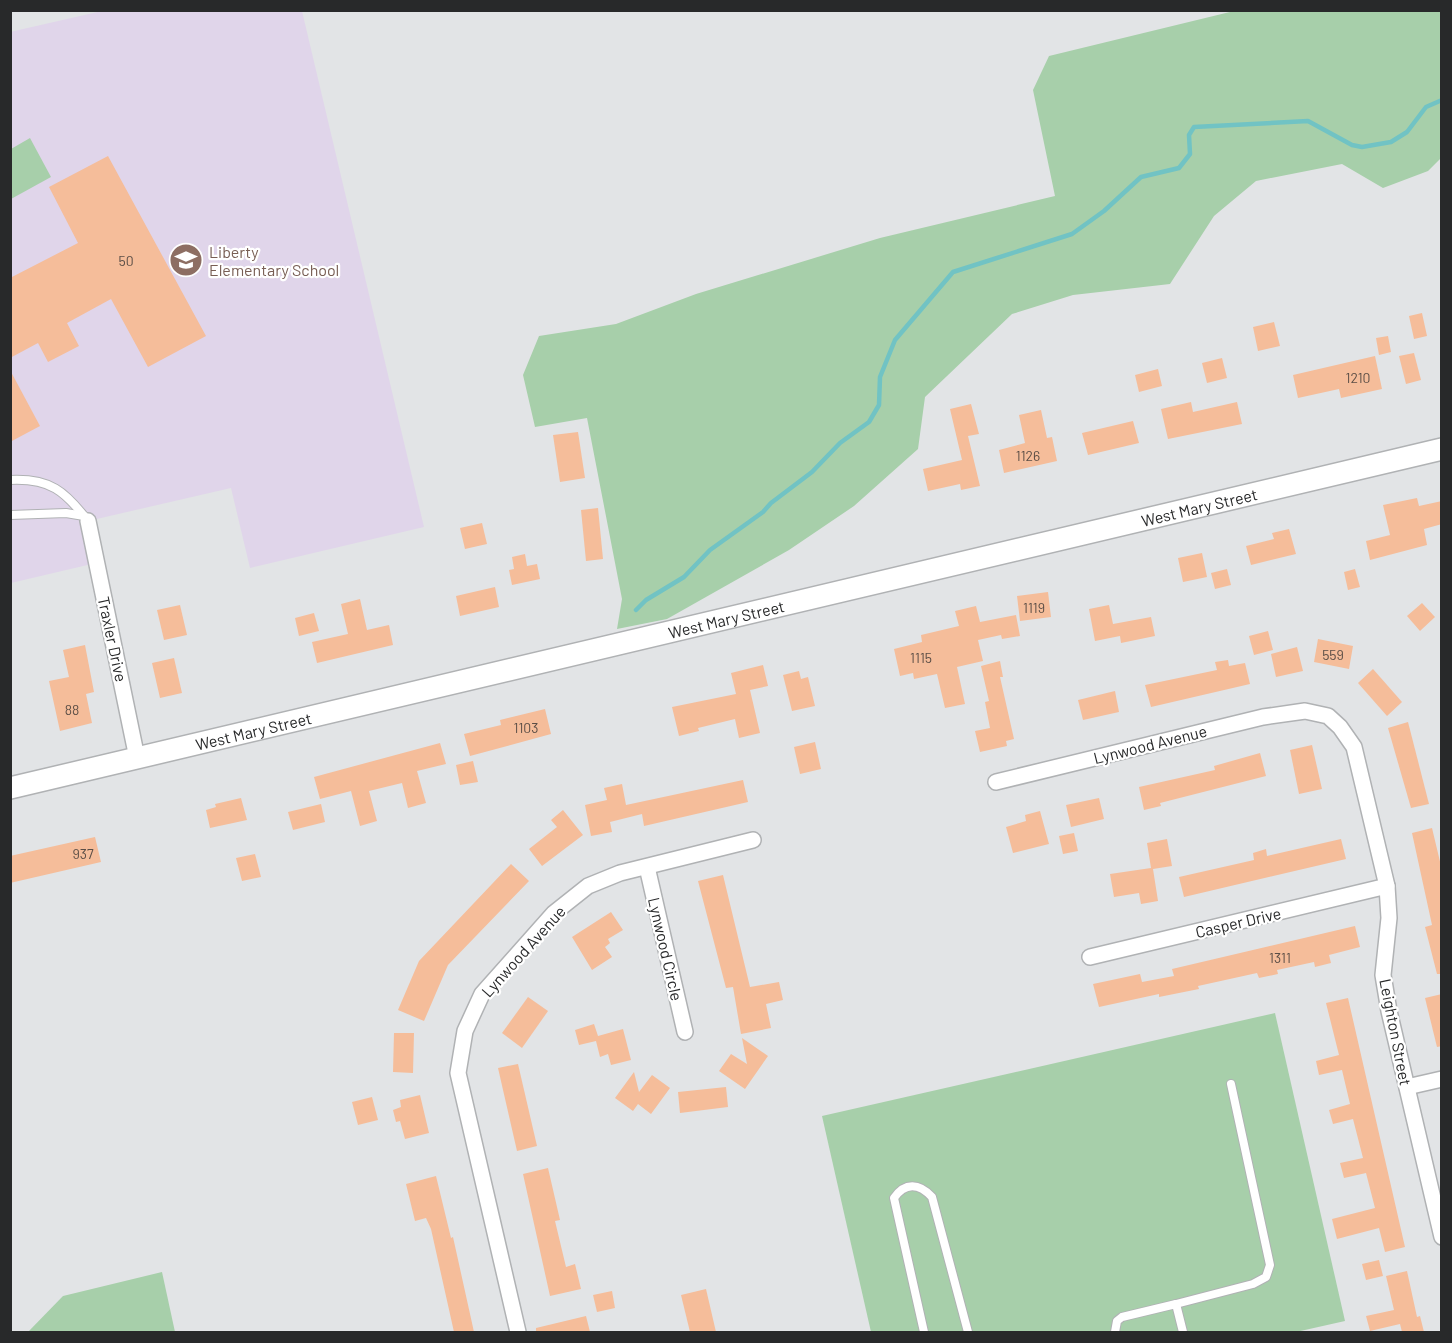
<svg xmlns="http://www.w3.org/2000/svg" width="1452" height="1343" font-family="Barlow,sans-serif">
	<rect width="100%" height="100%" fill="#e2e4e6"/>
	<polygon fill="#e0d5ea" points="102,11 302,11 424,527 250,568 231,488 88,521 96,563 11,583 10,32"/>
	<g fill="#a7cfaa">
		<polygon points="1234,11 1441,11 1441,158 1428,171 1383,188 1342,164 1256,181 1214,216 1170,284 1073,295 1012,314 925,397 918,449 854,506 789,550 667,619 617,629 622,599 587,418 535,427 523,375 539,336 616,324 696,294 880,238 1055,196 1033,90 1049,56"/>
		<polygon points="30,138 51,177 11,199 11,149"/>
		<polygon points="1275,1013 1345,1321 1296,1332 871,1332 822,1116"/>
		<polygon points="162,1272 175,1332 28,1332 63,1296"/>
	</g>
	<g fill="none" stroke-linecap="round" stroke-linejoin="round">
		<polyline stroke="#71c3c4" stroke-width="4.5" points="636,610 646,600 684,577 710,550 763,512 771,503 812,472 840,443 869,422 879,405 880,377 895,340 953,272 1072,234 1104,211 1141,177 1179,168 1190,154 1189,135 1194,127 1308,121 1352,145 1362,147 1391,142 1407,132 1426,107 1442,100"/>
	</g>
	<g fill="#f5bd9a">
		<polygon points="108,156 206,336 148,367 111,299 67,323 79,346 48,362 38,343 10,358 10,278 78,243 49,187"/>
		<polygon points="1422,313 1427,336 1414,339 1409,316"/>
		<polygon points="1274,322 1280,346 1258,351 1253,327"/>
		<polygon points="1388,336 1391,352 1379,355 1376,338"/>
		<polygon points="1414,353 1421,380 1406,384 1399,356"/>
		<polygon points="1375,356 1382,389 1341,398 1339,389 1298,398 1293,375"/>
		<polygon points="1222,358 1227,378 1207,383 1202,363"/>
		<polygon points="1158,369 1162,386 1139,392 1135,375"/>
		<polygon points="10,370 40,426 10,442"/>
		<polygon points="1191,402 1193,412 1237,402 1242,424 1168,439 1161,409"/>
		<polygon points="971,404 979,434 968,436 980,486 961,490 960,484 928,491 923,469 962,460 950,409"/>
		<polygon points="1041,410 1047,438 1052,437 1057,461 1004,473 999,450 1025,443 1019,415"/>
		<polygon points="1133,421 1139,443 1088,455 1082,433"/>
		<polygon points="578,432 585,478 560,482 553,435"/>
		<polygon points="1417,498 1419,506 1442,501 1442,524 1424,529 1427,545 1370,560 1366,541 1390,535 1383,505"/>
		<polygon points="598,508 603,559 586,561 581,510"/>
		<polygon points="482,523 487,544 465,549 460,528"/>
		<polygon points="1289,529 1296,554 1251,565 1246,546 1274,539 1272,533"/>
		<polygon points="1202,553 1207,577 1183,582 1178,558"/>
		<polygon points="525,554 527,566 537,564 540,579 512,585 509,570 514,569 512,557"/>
		<polygon points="1227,569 1231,585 1215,589 1211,573"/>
		<polygon points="1355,569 1360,587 1348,590 1344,572"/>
		<polygon points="495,587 499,607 460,616 456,596"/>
		<polygon points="1048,592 1051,617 1020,621 1017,596"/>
		<polygon points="360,599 367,630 389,625 393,645 317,663 312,642 348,634 341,604"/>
		<polygon points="1422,603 1435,617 1420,631 1407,616"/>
		<polygon points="180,605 187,635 164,640 157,610"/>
		<polygon points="1109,605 1113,624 1151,617 1155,636 1121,643 1120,636 1095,641 1089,609"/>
		<polygon points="976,606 980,622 1016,615 1020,636 1002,639 1001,635 978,640 983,661 957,667 965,704 945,708 937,674 914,679 913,673 900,676 894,649 922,642 921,635 959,626 955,611"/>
		<polygon points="314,613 319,631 299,636 295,618"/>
		<polygon points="1268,631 1273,650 1254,655 1249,636"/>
		<polygon points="1318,639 1353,646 1349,669 1314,662"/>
		<polygon points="85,645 94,692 86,694 92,723 60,731 49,681 69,677 63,650"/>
		<polygon points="1297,647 1303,671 1276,677 1271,654"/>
		<polygon points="174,658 182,693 160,698 152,663"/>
		<polygon points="1228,660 1229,666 1245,663 1250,684 1151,707 1145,685 1217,670 1215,662"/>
		<polygon points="1000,661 1003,677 1000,677 1014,739 1006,741 1007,746 980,752 975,731 990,728 985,702 989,701 981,666"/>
		<polygon points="763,665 768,686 750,690 760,733 739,738 735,719 698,728 699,731 679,736 672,707 736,694 731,673"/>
		<polygon points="1373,669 1402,702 1387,716 1358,683"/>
		<polygon points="799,671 801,679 808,677 815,706 792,711 783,675"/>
		<polygon points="1115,691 1119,712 1083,720 1078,700"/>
		<polygon points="545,709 551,734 470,756 464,734 501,725 500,720"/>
		<polygon points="1408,722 1429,804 1411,808 1388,728"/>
		<polygon points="815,742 821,769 800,774 794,747"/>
		<polygon points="440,743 446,764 417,771 426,803 408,808 402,783 369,791 377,821 360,826 351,791 320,799 314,777"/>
		<polygon points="1312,745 1322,789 1299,794 1290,750"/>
		<polygon points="1260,753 1266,776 1160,803 1161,806 1144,810 1139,787 1215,770 1214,766"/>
		<polygon points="473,761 478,782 460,785 456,765"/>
		<polygon points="743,780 748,802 644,826 642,814 610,822 612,832 591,836 585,805 607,800 604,788 622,784 626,805"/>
		<polygon points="241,798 247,820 210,828 206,810 216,807 215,804"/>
		<polygon points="1099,798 1104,819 1071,827 1066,805"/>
		<polygon points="321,804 325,822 293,830 288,812"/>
		<polygon points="563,810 583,835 542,866 529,849 557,827 551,820"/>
		<polygon points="1040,811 1049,844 1013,853 1006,827 1026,821 1025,815"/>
		<polygon points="1432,828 1442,870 1442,974 1437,974 1425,927 1432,925 1412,833"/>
		<polygon points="1074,833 1078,851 1063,854 1059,836"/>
		<polygon points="95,837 101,862 10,883 10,856"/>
		<polygon points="1167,839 1172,866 1153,869 1158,901 1141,904 1139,893 1114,897 1110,874 1151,868 1147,843"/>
		<polygon points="1341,839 1346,859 1184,897 1179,877 1254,860 1253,853 1266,849 1267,856"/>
		<polygon points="255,854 261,877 242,881 236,858"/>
		<polygon points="511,864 529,881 448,965 424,1021 398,1010 419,961"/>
		<polygon points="723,875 750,987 779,982 783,1000 766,1004 771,1028 741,1034 733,987 726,988 698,881"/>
		<polygon points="611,912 623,930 608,939 610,943 605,947 612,957 592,970 572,937"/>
		<polygon points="1355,926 1360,947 1329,955 1331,963 1315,967 1314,962 1277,970 1278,974 1259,978 1257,973 1198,986 1199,989 1159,997 1159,994 1099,1007 1093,984 1140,974 1142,982 1174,976 1172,969"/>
		<polygon points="1442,994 1442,1046 1437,1047 1425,998"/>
		<polygon points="528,997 548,1011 522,1048 502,1033"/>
		<polygon points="1348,998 1405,1247 1385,1252 1379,1228 1337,1239 1332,1219 1375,1208 1366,1173 1344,1178 1340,1163 1363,1158 1353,1119 1333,1124 1329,1110 1350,1104 1342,1070 1319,1075 1316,1061 1339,1055 1326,1003"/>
		<polygon points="594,1024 598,1036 623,1029 631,1060 611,1065 608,1054 600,1057 596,1041 579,1045 575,1030"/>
		<polygon points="394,1033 414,1033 413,1073 393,1072"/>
		<polygon points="742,1038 768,1056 745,1089 719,1071 731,1054 747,1064"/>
		<polygon points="518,1064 537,1146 517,1151 498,1068"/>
		<polygon points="634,1072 639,1092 652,1075 670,1088 651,1114 638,1104 633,1111 615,1098"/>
		<polygon points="726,1087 728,1107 680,1113 678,1092"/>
		<polygon points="420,1095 429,1133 405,1139 400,1121 396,1122 393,1110 401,1107 400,1100"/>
		<polygon points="372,1097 378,1120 358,1125 352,1102"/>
		<polygon points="548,1168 560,1220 555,1221 566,1267 575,1264 581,1289 550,1296 523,1174"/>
		<polygon points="436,1176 451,1238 453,1237 474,1332 454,1332 431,1229 426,1218 415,1221 406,1184"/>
		<polygon points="1379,1260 1383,1276 1366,1280 1362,1264"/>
		<polygon points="1407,1271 1417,1317 1420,1316 1424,1332 1402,1332 1400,1324 1370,1331 1366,1316 1394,1310 1386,1276"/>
		<polygon points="706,1289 716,1332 690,1332 681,1295"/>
		<polygon points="612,1291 615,1308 597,1312 593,1295"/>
		<polygon points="586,1316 590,1332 536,1332 536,1328"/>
	</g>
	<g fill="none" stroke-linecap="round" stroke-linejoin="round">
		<defs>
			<g id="service">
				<path d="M10,480C50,478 65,491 88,521"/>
				<polyline points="10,515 66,513 84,516"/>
				<polyline points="1176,1304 1253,1284 1266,1277 1270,1265 1231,1084"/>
				<path d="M924,1332L894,1198C905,1182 919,1183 932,1197L968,1332"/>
				<polyline points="1115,1332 1117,1321 1122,1317 1176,1304 1183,1332"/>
			</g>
			<g id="minor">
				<polyline points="88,521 137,758"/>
				<polyline points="996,782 1263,717 1305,711 1328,716 1340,727 1354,747 1387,886 1389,918 1383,975 1389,1011 1442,1237"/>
				<polyline points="647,867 685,1032"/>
				<polyline points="1090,957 1387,886"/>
				<polyline points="1407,1087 1442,1079"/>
				<polyline points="518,1332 458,1073 465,1031 482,994 554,913 588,886 620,873 753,840"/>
			</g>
			<g id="secondary">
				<path id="s1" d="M10,788L1442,449"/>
			</g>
		</defs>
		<use href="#service" stroke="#b0b2b4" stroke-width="10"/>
		<use href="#minor" stroke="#b0b2b4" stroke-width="18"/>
		<use href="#secondary" stroke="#b0b2b4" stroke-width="24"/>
		<use href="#service" stroke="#fff" stroke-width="8"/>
		<use href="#minor" stroke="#fff" stroke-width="15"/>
		<use href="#secondary" stroke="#fff" stroke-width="21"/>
	</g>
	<defs>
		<symbol id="school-disc" viewBox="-11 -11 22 22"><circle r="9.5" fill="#8d6e63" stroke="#fff"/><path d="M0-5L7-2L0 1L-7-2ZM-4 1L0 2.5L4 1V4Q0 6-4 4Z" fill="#fff"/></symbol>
	</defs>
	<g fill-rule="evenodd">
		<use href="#school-disc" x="167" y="241" width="38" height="38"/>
	</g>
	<g text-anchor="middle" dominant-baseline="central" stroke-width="4.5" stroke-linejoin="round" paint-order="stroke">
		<g font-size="14" fill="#5b4e46">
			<text x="126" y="260">50</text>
			<text x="1358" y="377">1210</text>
			<text x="1028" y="455">1126</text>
			<text x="1034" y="607">1119</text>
			<text x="1333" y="654">559</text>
			<text x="921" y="657">1115</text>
			<text x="72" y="709">88</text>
			<text x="526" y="727">1103</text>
			<text x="83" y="853">937</text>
			<text x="1280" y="957">1311</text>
		</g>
		<g font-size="16" fill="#785e54" stroke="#fff" text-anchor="start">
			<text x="209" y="251">Liberty<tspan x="209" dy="18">Elementary School</tspan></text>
		</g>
		<g font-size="16" fill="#28292a" stroke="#fff">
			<text stroke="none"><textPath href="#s1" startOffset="1222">West Mary Street</textPath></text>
			<text stroke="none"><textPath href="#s1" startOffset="736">West Mary Street</textPath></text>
			<text transform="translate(113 639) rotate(78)">Traxler Drive</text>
			<text stroke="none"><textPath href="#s1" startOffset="250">West Mary Street</textPath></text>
			<text transform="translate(1150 744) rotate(-14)">Lynwood Avenue</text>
			<text transform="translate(1238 922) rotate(-13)">Casper Drive</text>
			<text transform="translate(666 949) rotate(77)">Lynwood Circle</text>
			<text transform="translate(523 951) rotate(-48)">Lynwood Avenue</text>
			<text transform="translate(1396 1032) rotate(79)">Leighton Street</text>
		</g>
	</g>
	<rect width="1452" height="1343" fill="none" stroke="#28292a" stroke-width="24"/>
</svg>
